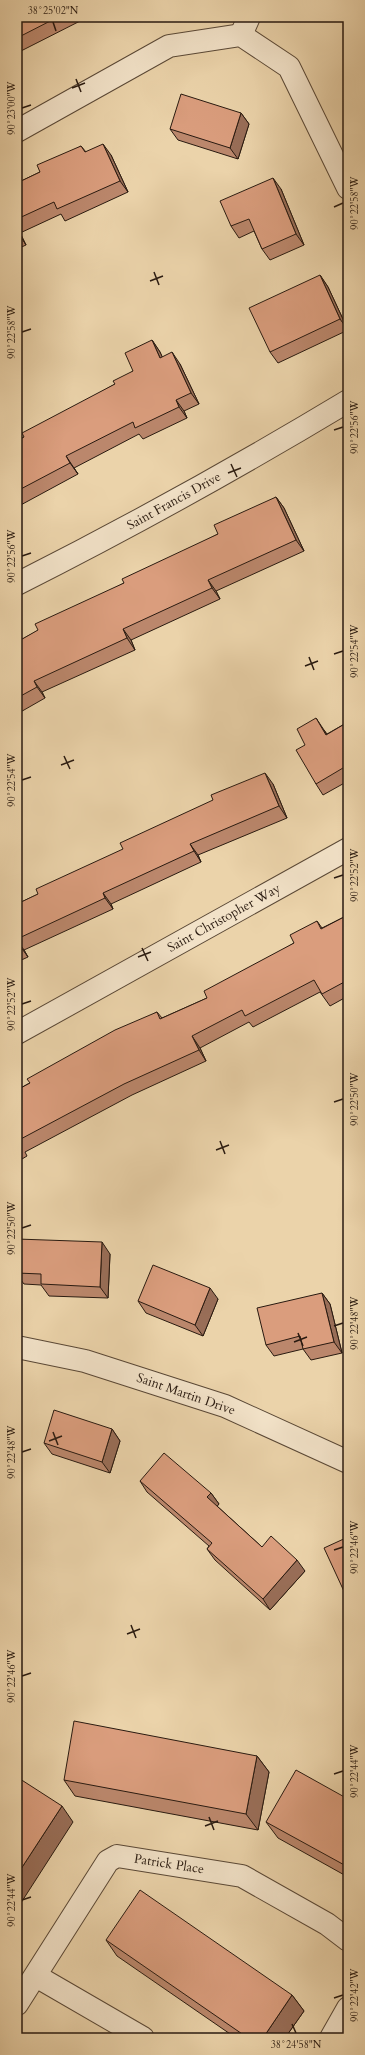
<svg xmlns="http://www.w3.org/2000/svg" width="365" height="2055" font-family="Cardo,serif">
	<rect width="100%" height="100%" fill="#ebd3aa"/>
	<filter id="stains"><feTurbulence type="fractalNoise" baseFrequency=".005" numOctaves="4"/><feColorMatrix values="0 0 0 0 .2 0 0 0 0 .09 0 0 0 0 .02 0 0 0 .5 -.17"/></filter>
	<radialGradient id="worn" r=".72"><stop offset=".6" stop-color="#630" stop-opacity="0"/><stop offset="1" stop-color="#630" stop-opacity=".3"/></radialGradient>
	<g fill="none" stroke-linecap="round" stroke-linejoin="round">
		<defs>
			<g id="minor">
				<polyline points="241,35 249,17"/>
				<polyline points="17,131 169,46 241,35 289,67 348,188"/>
				<path d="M17,584C130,527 240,466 348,401"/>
				<polyline points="17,1033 348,849"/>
				<polyline points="17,1347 85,1361 225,1406 348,1462"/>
				<polyline points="36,1976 143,2038"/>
				<polyline points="17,2004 108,1861 117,1856 242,1876 327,1924 348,1940"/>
				<polyline points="331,2038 348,2008"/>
			</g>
		</defs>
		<use href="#minor" stroke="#5a4836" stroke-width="24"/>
		<use href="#minor" stroke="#f2e2c8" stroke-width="22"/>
	</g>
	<g fill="#bb876c" stroke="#291a10">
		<polygon points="17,17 88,17 17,53"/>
		<polygon points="241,113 249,124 238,159 178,140 170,129"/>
		<polygon points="81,146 86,152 111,155 128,192 65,221 61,214 20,233 26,245 17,249 17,183 40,172"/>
		<polygon points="281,189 304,245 270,260 262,249 254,231 239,238 231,226"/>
		<polygon points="320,275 328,287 348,330 278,363 270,352"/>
		<polygon points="152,340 160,352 162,357 180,364 199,404 184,411 187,418 143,439 139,434 74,468 78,474 17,507 17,441 115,384 133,371"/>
		<polygon points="276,497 284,508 304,551 216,591 220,599 131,640 135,650 42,692 45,698 17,714 17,642 124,583 218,534"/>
		<polygon points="348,722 348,781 323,795 316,784 305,745 324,730 327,734"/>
		<polygon points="273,784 287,818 198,855 201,862 111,904 113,909 24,950 28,957 17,962 17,904"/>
		<polygon points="344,917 348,922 348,996 330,1006 320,992 253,1027 249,1022 200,1048 206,1061 132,1095 25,1152 27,1156 17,1162 17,1090 157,1012 162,1018 207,998 294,943 317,921 322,928"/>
		<polygon points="17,1239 110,1254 108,1298 49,1296 41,1285 24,1284 17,1275"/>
		<polygon points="322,1293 330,1304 342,1353 311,1360 303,1349 274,1356 266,1345"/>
		<polygon points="218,1299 203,1336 146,1313 138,1301"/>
		<polygon points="112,1429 120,1441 110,1473 52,1454 44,1443"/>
		<polygon points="140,1481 211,1493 219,1504 217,1506 262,1547 305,1571 270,1610 215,1560 207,1549 209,1546 147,1492"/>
		<polygon points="257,1756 269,1772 258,1830 75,1796 64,1780"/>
		<polygon points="348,1799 348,1877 278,1838 266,1822"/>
		<polygon points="106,1940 292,1995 304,2011 285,2038 236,2038 117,1956"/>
	</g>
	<g fill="#996e58" stroke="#291a10">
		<polygon points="241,113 249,124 238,159 230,148"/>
		<polygon points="103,144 111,155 128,192 120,181"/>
		<polygon points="273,178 281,189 304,245 296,234"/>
		<polygon points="17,228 20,233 26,245 19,234 17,231"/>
		<polygon points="320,275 328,287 348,330 340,319"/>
		<polygon points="152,340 160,352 168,369 160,358"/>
		<polygon points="172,352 180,364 199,404 191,393"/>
		<polygon points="176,400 184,411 187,418 179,407"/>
		<polygon points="66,456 78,474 70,463"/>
		<polygon points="276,497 284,508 304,551 296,540"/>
		<polygon points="208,580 216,591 220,599 212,588"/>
		<polygon points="123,629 131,640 135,650 127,638"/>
		<polygon points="34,681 42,692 45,698 37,687"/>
		<polygon points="316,718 324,730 334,746 326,735"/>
		<polygon points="265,773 273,784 287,818 279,806"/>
		<polygon points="190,844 198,855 201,862 194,851"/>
		<polygon points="103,893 111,904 113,909 105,898"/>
		<polygon points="17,940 24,950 28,957 20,946"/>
		<polygon points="192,1036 200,1048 206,1061 199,1050"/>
		<polygon points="102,1242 110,1254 108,1298 100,1287"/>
		<polygon points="210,1288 218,1299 203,1336 195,1325"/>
		<polygon points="322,1293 330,1304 342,1353 334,1342"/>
		<polygon points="112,1429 120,1441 110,1473 102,1462"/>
		<polygon points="211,1493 219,1504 215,1509 207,1497"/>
		<polygon points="297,1560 305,1571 270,1610 263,1599"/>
		<polygon points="257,1756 269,1772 258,1830 246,1814"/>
		<polygon points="62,1806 73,1822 17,1909 17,1875"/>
		<polygon points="292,1995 304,2011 285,2038 263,2038"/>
	</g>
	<g fill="#da9d7d" stroke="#291a10">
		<polygon points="17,17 58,17 17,38"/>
		<polygon points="181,94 241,113 230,148 170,129"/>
		<polygon points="103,144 120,181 57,209 54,202 17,219 17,183 40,172 37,165 81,146 85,152"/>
		<polygon points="273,178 296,234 262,249 249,219 231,226 220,201"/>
		<polygon points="320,275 340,319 270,352 249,308"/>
		<polygon points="152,340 160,358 172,352 191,393 176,400 179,407 135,428 133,422 66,456 70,463 17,491 17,441 24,437 22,433 115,384 113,381 133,371 125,353"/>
		<polygon points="276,497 296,540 208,580 212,588 123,629 127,638 34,681 37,687 17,698 17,642 38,630 35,624 124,583 122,579 218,534 214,525"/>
		<polygon points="316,718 326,735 348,722 348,765 316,784 296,750 305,745 297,729"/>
		<polygon points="265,773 279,806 190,844 194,851 103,893 105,898 17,939 17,904 38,894 36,889 123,849 120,843 213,800 211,795"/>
		<polygon points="344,917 348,924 348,980 322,994 314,980 245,1016 242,1010 192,1036 199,1050 124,1084 17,1141 17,1090 30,1083 27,1079 115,1030 157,1012 160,1019 207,998 204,991 294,943 290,935 317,921 321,929"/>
		<polygon points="17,940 20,946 17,947"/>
		<polygon points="17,1141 19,1145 17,1146"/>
		<polygon points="17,1239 102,1242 100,1287 41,1284 41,1274 17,1273"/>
		<polygon points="153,1265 210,1288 195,1325 138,1301"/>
		<polygon points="322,1293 334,1342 303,1349 300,1336 266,1345 257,1308"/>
		<polygon points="54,1410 112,1429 102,1462 44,1443"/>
		<polygon points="164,1453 211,1493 207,1497 262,1547 271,1536 297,1560 263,1599 207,1549 212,1543 140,1481"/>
		<polygon points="348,1537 348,1600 324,1548"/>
		<polygon points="74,1721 257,1756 246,1814 64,1780"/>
		<polygon points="296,1770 348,1799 348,1867 266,1822"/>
		<polygon points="17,1777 62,1806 17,1875"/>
		<polygon points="140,1890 292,1995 263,2038 248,2038 106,1940"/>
	</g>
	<path fill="none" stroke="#291a10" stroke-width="1.5" d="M53,22L56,31M76,79L81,92M72,88L85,83M22,108L31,105M334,207L343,203M154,272L159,285M150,281L163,276M22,332L31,329M334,430L343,427M231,464L237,477M228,473L241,468M22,556L31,553M334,654L343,651M309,657L314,670M305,666L318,661M64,756L70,769M61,765L74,760M22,780L31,777M334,878L343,875M142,948L148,961M138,957L151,952M22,1004L31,1001M334,1102L343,1099M220,1141L225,1154M216,1150L229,1145M22,1228L31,1225M334,1326L343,1323M298,1333L303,1346M294,1342L307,1337M53,1432L58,1445M49,1441L62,1436M22,1452L31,1449M334,1550L343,1547M131,1625L136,1638M127,1634L140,1629M22,1676L31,1673M334,1774L343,1771M209,1817L214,1830M205,1826L218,1821M22,1900L31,1897M334,1998L343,1995M292,2024L296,2033"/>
	<g text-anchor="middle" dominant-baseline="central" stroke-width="3.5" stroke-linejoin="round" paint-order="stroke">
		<g font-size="13" fill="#291a10" stroke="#f2e2c8">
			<text transform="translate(174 501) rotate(-29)">Saint Francis Drive</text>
			<text transform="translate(224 918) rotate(-29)">Saint Christopher Way</text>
			<text transform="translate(186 1394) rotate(19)">Saint Martin Drive</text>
			<text transform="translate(169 1864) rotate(9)">Patrick Place</text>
		</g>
	</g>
	<rect width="365" height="2055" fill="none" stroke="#ebd3aa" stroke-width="44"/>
	<rect x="22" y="22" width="321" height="2011" fill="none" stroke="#291a10" stroke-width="1.5"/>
	<g font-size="10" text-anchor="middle" fill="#291a10">
		<text x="53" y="14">38°25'02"N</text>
		<text transform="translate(11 108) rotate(-90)" y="4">90°23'00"W</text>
		<text transform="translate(354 203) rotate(-90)" y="4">90°22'58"W</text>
		<text transform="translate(11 332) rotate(-90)" y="4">90°22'58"W</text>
		<text transform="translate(354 427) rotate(-90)" y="4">90°22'56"W</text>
		<text transform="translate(11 556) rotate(-90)" y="4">90°22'56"W</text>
		<text transform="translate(354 651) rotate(-90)" y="4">90°22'54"W</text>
		<text transform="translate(11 780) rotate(-90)" y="4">90°22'54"W</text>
		<text transform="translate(354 875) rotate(-90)" y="4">90°22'52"W</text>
		<text transform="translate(11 1004) rotate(-90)" y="4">90°22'52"W</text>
		<text transform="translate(354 1099) rotate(-90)" y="4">90°22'50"W</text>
		<text transform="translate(11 1228) rotate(-90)" y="4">90°22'50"W</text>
		<text transform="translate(354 1323) rotate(-90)" y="4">90°22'48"W</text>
		<text transform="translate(11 1452) rotate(-90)" y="4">90°22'48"W</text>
		<text transform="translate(354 1547) rotate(-90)" y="4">90°22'46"W</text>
		<text transform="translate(11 1676) rotate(-90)" y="4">90°22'46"W</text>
		<text transform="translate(354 1771) rotate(-90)" y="4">90°22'44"W</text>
		<text transform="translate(11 1900) rotate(-90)" y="4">90°22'44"W</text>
		<text transform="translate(354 1995) rotate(-90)" y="4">90°22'42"W</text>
		<text x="296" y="2048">38°24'58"N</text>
	</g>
	<rect width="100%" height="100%" filter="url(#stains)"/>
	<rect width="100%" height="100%" fill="url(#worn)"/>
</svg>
